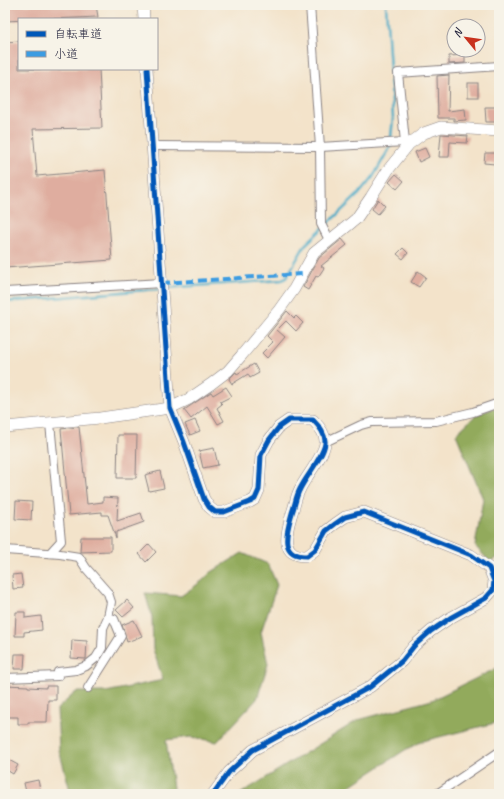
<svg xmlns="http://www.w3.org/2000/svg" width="504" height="799" font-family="Caveat,'Klee One',sans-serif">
	<rect width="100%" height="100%" fill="#f7f3e8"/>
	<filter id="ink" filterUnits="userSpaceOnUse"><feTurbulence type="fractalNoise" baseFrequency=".025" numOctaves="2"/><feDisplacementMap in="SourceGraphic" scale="8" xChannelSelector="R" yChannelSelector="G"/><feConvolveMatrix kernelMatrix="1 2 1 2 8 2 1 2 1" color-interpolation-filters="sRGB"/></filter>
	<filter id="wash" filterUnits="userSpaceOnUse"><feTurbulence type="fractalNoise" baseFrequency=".012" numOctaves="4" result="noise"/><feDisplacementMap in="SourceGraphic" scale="16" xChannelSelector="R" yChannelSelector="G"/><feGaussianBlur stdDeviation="0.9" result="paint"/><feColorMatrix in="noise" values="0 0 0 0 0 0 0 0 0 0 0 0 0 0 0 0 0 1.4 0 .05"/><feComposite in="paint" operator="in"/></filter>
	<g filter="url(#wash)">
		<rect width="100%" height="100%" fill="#f3e3ca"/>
		<g fill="#92aa5b" stroke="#5a664b">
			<polygon points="499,406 499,557 490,562 475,546 483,499 456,434 476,415"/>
			<polygon points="242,553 268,564 277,585 261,632 268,664 257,699 217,742 191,737 166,740 173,788 170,794 71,794 59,750 57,709 76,692 106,692 163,680 153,649 152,617 145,593 181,596 202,581 210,573"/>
			<polygon points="499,667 499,722 423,741 405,750 338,794 240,794 358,720 432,700"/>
		</g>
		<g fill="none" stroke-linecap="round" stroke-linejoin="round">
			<g stroke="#47abc7" stroke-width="2.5">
				<polyline points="165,288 282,280 286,278 305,245 359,194 373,177 390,147 393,118 386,5"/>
				<polyline points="5,302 158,289"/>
			</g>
		</g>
		<g id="blocks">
			<g fill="#dfad9f">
				<polygon points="5,5 96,5 98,17 5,21"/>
				<polygon points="19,41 19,69 99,69 102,128 33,129 37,176 105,170 112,260 5,268 5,42"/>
				<polygon points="465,55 465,63 449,64 449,56"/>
				<polygon points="449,75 448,111 465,109 466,120 454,121 454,118 438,118 437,76"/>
				<rect x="468" y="83" width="10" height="14"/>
				<polygon points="485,107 499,107 499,122 486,122"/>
				<polygon points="441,134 468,136 467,143 450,142 449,157 439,157"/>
				<polygon points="425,148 429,157 419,162 415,152"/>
				<polygon points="485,153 496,153 495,164 484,163"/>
				<polygon points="396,174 404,181 397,189 389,182"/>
				<polygon points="378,199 385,206 378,214 372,209"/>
				<polygon points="342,239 347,245 321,266 324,268 318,277 316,276 308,290 303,287 319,258"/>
				<polygon points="403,248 408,253 403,259 397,254"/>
				<polygon points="418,271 426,277 419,287 411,282"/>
				<polygon points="287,311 294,318 296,316 303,323 296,331 286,321 277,330 285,337 267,358 262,353 273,342 267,336"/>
				<polygon points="254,364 259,373 250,378 248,374 232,384 229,379 236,372 237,374"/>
				<polygon points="226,387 232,396 220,402 222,404 217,408 224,421 218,424 207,406 191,419 184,410 211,392 213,395"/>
				<polygon points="195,420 200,431 190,435 185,424"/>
				<polygon points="79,427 87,504 103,502 103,497 118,498 117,521 141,513 144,522 116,532 116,538 108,515 102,515 102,512 69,515 61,429"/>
				<polygon points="118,435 137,435 136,478 117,478"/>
				<polygon points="214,448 218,465 203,468 199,451"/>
				<polygon points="160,471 164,488 149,491 145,475"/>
				<polygon points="16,501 32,502 31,520 15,519"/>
				<polygon points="81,537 111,537 111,551 80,552"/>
				<polygon points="149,544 156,552 146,562 139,554"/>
				<polygon points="21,574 23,588 13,589 12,575"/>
				<polygon points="127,600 134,608 123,617 116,610"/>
				<polygon points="16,612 25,612 25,618 41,616 42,630 24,632 24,636 15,636"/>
				<polygon points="134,620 142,636 127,642 122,625"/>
				<polygon points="72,640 87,641 86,659 71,658"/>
				<polygon points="15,654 25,654 24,669 14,669"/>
				<polygon points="5,685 28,686 28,687 46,688 46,686 56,686 56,700 48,700 47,722 28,722 28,724 18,724 18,717 6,717"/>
				<polygon points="5,758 18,765 13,774 5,769"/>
				<polygon points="38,780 40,789 26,792 24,783"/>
			</g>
		</g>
	</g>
	<g filter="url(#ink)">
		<use href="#blocks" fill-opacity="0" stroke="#8a8282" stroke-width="1"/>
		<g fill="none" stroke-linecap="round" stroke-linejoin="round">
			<defs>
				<g id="street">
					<polyline points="310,5 320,147 321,224 329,240"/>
					<polyline points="405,142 398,73 499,66"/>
					<polyline points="153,146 320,147 405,142 409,144"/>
					<polyline points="5,292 162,283"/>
					<polyline points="50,423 61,541 50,553"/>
					<polyline points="325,442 361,425 372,422 436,421 473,412 499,403"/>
					<polyline points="5,550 60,554 79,557 86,568 108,593 111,602 108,617 114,619 121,636 88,688"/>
					<polyline points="5,678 58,676 58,672 76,670 86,666 96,658 102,648 103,628 108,617"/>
					<polyline points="437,794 499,752"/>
				</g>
				<g id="secondary">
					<polyline points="143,5 144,19"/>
					<path d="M147,69L170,408L184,442L204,499L209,507L215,512H224L250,502L255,499L259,490L261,455L269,440L279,427L289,420H313C319,426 326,434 325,443C324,456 306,476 300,489C296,496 295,505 292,513C287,531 278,556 307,556L315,550L326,531L335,524L345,517L364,512L471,555L489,568L494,581L493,590L486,598L450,618L431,631L414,646L402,661L370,687L253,750L229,772L213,794"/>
					<polyline points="5,427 100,418 170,408 189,399 211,384 228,371 241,356 279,310 294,289 314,253 356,219 371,197 388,170 409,144 424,133 441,127 499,131"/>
				</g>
			</defs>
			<use href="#street" stroke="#8a8282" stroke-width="10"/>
			<use href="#secondary" stroke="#8a8282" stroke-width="12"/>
			<use href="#street" stroke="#fff" stroke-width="8"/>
			<use href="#secondary" stroke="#fff" stroke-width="11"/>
			<polyline stroke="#3c9ce2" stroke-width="4" stroke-dasharray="8 4" stroke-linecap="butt" points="162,283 302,274"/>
			<defs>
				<path id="cycleway" d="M147,69L170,408L184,442L204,499L209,507L215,512H224L250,502L255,499L259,490L261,455L269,440L279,427L289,420H313C319,426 326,434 325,443C324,456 306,476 300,489C296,496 295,505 292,513C287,531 278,556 307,556L315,550L326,531L335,524L345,517L364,512L471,555L489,568L494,581L493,590L486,598L450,618L431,631L414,646L402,661L370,687L253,750L229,772L213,794"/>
			</defs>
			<use href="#cycleway" stroke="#f7f3e8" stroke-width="8"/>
			<use href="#cycleway" stroke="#0057b8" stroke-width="5"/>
		</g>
	</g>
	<rect width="504" height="799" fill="none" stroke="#f7f3e8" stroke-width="20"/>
	<rect x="18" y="18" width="140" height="52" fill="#f7f3e8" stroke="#a29fa3"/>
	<rect x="26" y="31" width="20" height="6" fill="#0057b8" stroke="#a29fa3"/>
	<text x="54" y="38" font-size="12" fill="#22223b">自転車道</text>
	<rect x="26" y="51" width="20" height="6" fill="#3c9ce2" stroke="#a29fa3"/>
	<text x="54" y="58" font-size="12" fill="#22223b">小道</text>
	<g transform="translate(466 38) rotate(299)"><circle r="19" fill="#f7f3e8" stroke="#a29fa3"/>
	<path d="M0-3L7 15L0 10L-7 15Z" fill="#c8321e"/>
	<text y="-6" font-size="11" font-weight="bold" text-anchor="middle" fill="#22223b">N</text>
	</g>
</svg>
